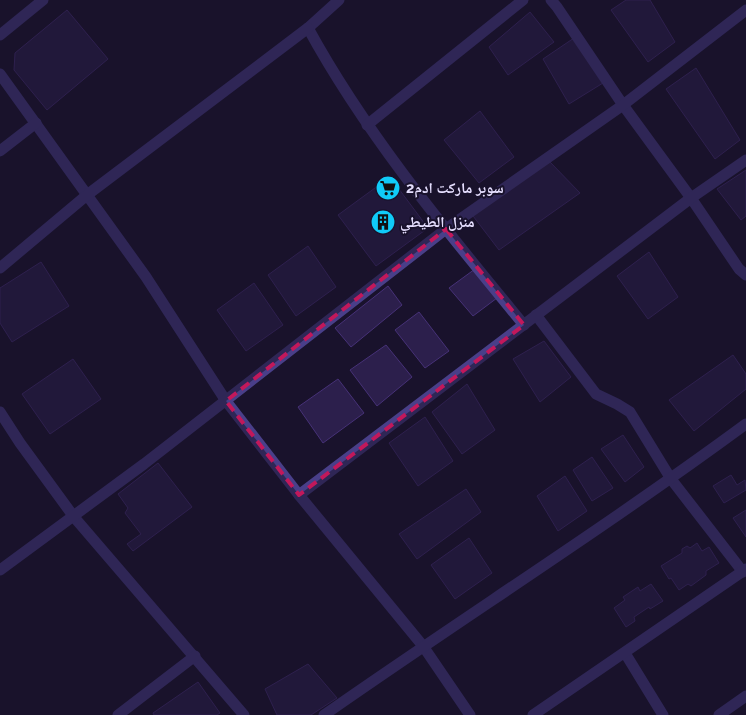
<svg xmlns="http://www.w3.org/2000/svg" width="746" height="715" font-family="Raleway,'Noto Naskh Arabic',sans-serif">
	<rect width="100%" height="100%" fill="#19122c"/>
	<g fill="#2c1f4c" stroke="#463177">
		<polygon points="626,0 650,0 675,42 648,62 611,10"/>
		<polygon points="67,10 108,59 47,110 14,70 15,53"/>
		<polygon points="530,12 554,42 508,75 489,47"/>
		<polygon points="574,38 603,83 569,104 543,59"/>
		<polygon points="696,68 740,140 715,159 666,89"/>
		<polygon points="480,111 514,157 479,183 444,140"/>
		<polygon points="550,162 580,193 499,250 470,212"/>
		<polygon points="746,170 746,216 741,220 717,189"/>
		<polygon points="390,177 428,228 376,266 338,215"/>
		<polygon points="308,246 336,287 296,316 268,275"/>
		<polygon points="649,252 678,297 648,319 617,276"/>
		<polygon points="41,262 69,306 12,342 0,323 0,288"/>
		<polygon points="475,269 497,298 473,316 449,288"/>
		<polygon points="254,283 283,325 246,351 217,310"/>
		<polygon points="388,286 402,305 351,347 335,328"/>
		<polygon points="419,312 449,351 425,368 395,330"/>
		<polygon points="544,341 571,377 540,402 513,359"/>
		<polygon points="386,345 412,377 377,406 350,370"/>
		<polygon points="733,355 746,374 746,389 694,431 669,400"/>
		<polygon points="73,359 101,399 50,434 22,394"/>
		<polygon points="338,379 364,413 323,443 298,407"/>
		<polygon points="467,384 495,430 462,454 432,412"/>
		<polygon points="425,417 453,461 418,486 389,443"/>
		<polygon points="623,435 644,467 625,482 601,449"/>
		<polygon points="592,457 613,488 592,501 573,470"/>
		<polygon points="158,463 192,507 133,551 127,544 141,534 125,513 128,508 118,494"/>
		<polygon points="731,475 737,485 745,480 746,490 724,503 713,486"/>
		<polygon points="565,476 587,511 558,531 537,496"/>
		<polygon points="466,489 481,512 417,559 399,534"/>
		<polygon points="746,510 746,537 733,518"/>
		<polygon points="469,538 492,573 455,599 431,565"/>
		<polygon points="697,543 702,551 709,547 719,563 706,571 706,575 691,586 688,584 679,590 671,578 669,579 661,566 682,553 682,549 687,546 690,548"/>
		<polygon points="651,584 663,601 650,609 649,607 634,617 635,621 626,627 614,608 625,600 623,597 638,587 640,591"/>
		<polygon points="308,664 337,698 311,715 277,715 265,689"/>
		<polygon points="198,682 220,713 217,715 154,715 153,713"/>
	</g>
	<g fill="none" stroke-linecap="round" stroke-linejoin="round">
		<g stroke="#493f89" stroke-width="11">
			<path d="M339,0L308,28C367,136 446,230 524,325"/>
			<polyline points="551,0 557,7 623,105 691,198 739,269 746,275"/>
			<polyline points="0,35 43,0"/>
			<polyline points="0,74 146,277 226,401 299,495 423,646 470,715"/>
			<polyline points="367,125 523,0"/>
			<polyline points="0,151 36,123"/>
			<polyline points="0,268 87,195 308,28"/>
			<polyline points="536,315 596,394 617,404 630,412 671,479 743,572"/>
			<polyline points="0,412 20,443 74,517 244,715"/>
			<polyline points="299,495 691,198 746,160"/>
			<polyline points="0,570 144,464 446,229 623,105 746,10"/>
			<polyline points="625,653 663,715"/>
			<polyline points="118,715 195,656"/>
			<path d="M324,715C464,617 609,525 746,424"/>
			<polyline points="533,715 746,569"/>
			<polyline points="719,715 746,696"/>
		</g>
	</g>
	<path d="M0 0H746V715H0ZM446,229L524,325L299,495L226,401Z" fill="#19122c" fill-opacity=".55" fill-rule="evenodd"/>
	<path fill="none" stroke="#c2185b" stroke-width="4" stroke-dasharray="10 6" stroke-linejoin="round" d="M446,229L524,325L299,495L226,401Z"/>
	<defs>
		<symbol id="supermarket-disc" viewBox="-11 -11 22 22"><circle r="9.5" fill="#10cbf8" stroke="#19122c"/><path d="M-6-5.5h2.5l.6 2H6L4.5 2H-2.5L-4.4-4H-6ZM-1.5 3.2a1.3 1.3 0 1 0 .1 0ZM3 3.2a1.3 1.3 0 1 0 .1 0Z" fill="#111"/></symbol>
		<symbol id="building-disc" viewBox="-11 -11 22 22"><circle r="9.5" fill="#10cbf8" stroke="#19122c"/><path d="M-4-6H4V6H1V3H-1V6H-4ZM-2.5-4.3h1.7v1.8h-1.7ZM.8-4.3h1.7v1.8H.8ZM-2.5-1h1.7V.8h-1.7ZM.8-1h1.7V.8H.8Z" fill="#111"/></symbol>
	</defs>
	<g fill-rule="evenodd">
		<use href="#supermarket-disc" x="374" y="174" width="28" height="28"/>
		<use href="#building-disc" x="369" y="208" width="28" height="28"/>
	</g>
	<g text-anchor="middle" dominant-baseline="central" stroke-width="4" stroke-linejoin="round" paint-order="stroke">
		<g font-size="15" font-weight="bold" fill="#e5defe" stroke="#19122c" text-anchor="start">
			<text x="406" y="188">سوبر ماركت ادم2</text>
			<text x="400" y="222">منزل الطيطي</text>
		</g>
	</g>
</svg>
